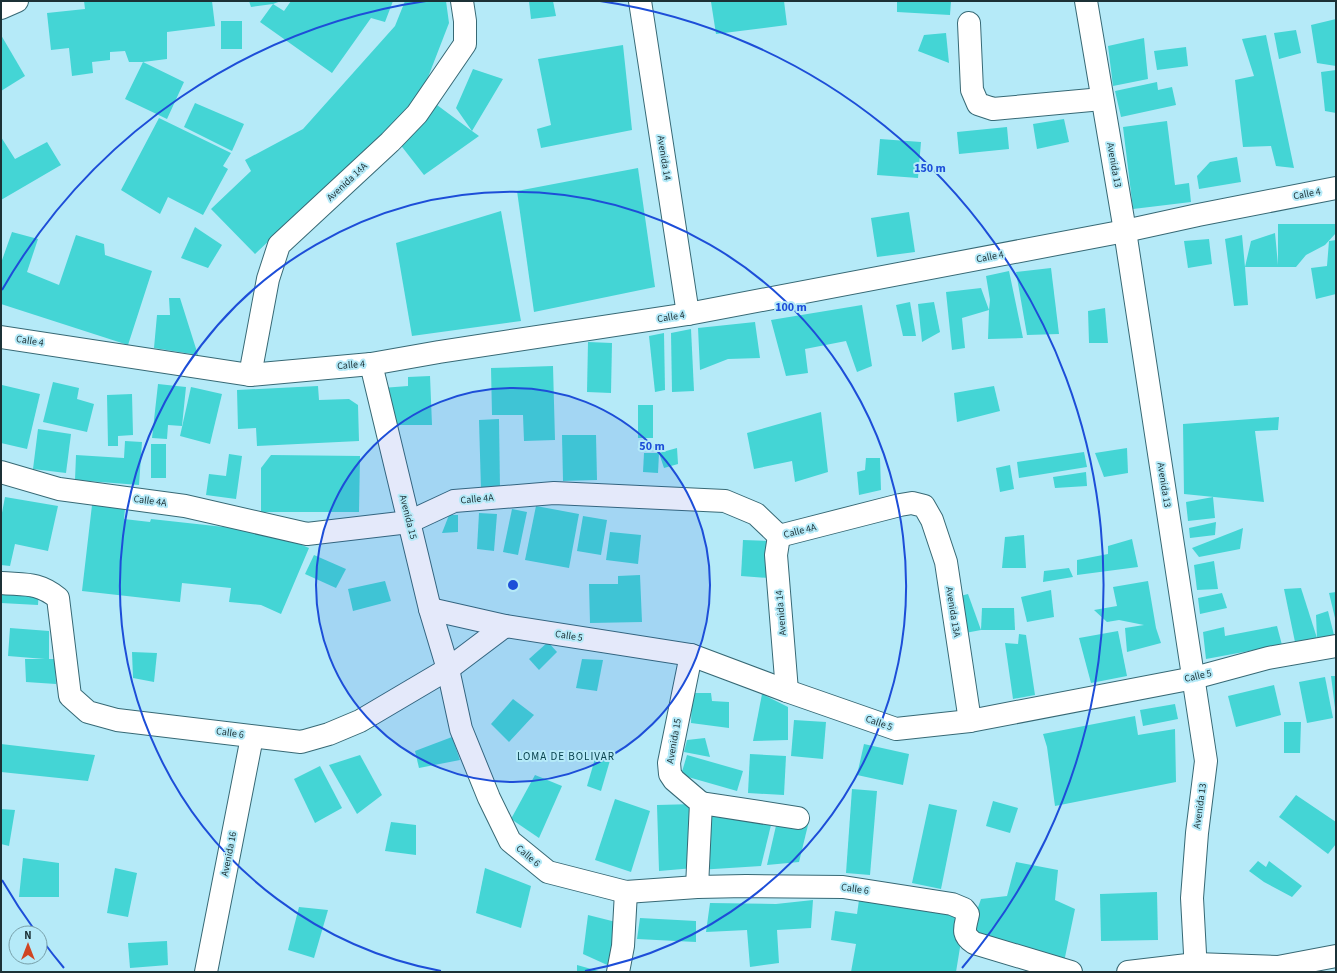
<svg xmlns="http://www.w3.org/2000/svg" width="1337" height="973" font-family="'Source Sans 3',sans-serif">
	<rect width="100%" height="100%" fill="#b5eaf8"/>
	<g fill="#44d5d5">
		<polygon points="84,1 212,1 215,26 167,32 167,59 143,62 184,82 167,119 125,99 143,62 129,62 125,51 110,52 110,60 92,62 93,73 72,76 69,48 51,50 47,13 85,9"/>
		<polygon points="249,1 281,1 273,4 284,11 291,1 393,1 385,22 371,18 332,73 260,22 273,4 251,7"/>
		<polygon points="405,1 446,1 449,23 420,98 255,254 211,209 251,171 245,160 303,129 395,26"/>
		<polygon points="529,1 553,1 556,16 531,19"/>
		<polygon points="716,1 784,1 787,25 716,34 711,2"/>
		<polygon points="897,1 951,1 950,15 897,12"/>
		<polygon points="1336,19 1336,66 1317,63 1311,25"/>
		<rect x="221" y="21" width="21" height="28"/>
		<polygon points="1296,30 1301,53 1279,59 1274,33"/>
		<polygon points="946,33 949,63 918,51 924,35"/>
		<polygon points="1,35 25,76 1,91"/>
		<polygon points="1266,35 1294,168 1276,166 1271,146 1243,147 1235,80 1254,76 1242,39"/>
		<polygon points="1144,38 1148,79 1113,86 1108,46"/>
		<polygon points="623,45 632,130 541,148 537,129 551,125 538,59"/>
		<polygon points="1186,47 1188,66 1157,70 1154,51"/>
		<polygon points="473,69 503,79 472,131 479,136 424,175 399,143 437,105 472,131 456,108"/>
		<polygon points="1336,70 1336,113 1325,111 1321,72"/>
		<polygon points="1157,82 1158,90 1172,87 1176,105 1121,117 1115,91"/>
		<polygon points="195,103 244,124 232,151 184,127"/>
		<polygon points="159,118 231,153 223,166 228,169 203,215 168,197 160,214 121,190"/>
		<polygon points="1064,119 1069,142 1037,149 1033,124"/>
		<polygon points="1167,121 1175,185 1189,183 1191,202 1133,209 1123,127"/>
		<polygon points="1007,127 1009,149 959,154 957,132"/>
		<polygon points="1,137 15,159 47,142 61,165 1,200"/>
		<polygon points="880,139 921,142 918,178 877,175"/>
		<polygon points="1237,157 1241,182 1199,189 1197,176 1210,162"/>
		<polygon points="638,168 655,287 534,312 517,191"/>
		<polygon points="501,211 521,321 412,336 396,243"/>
		<polygon points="909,212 915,252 877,257 871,218"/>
		<polygon points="1278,224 1336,224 1336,233 1325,245 1306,255 1296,267 1245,267 1248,305 1234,306 1225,239 1242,235 1245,267 1251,241 1275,233 1278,265"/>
		<polygon points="195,227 222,245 208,268 181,258"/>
		<polygon points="12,232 38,239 27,272 59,285 76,235 104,244 105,255 152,271 128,345 1,304 1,263"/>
		<polygon points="1209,239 1212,264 1188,268 1184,241"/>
		<polygon points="1336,240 1336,294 1316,299 1311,268 1327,266 1329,241"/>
		<polygon points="1051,268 1059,334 1027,335 1016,272"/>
		<polygon points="1009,271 1023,338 988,339 989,310 962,318 965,348 952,350 946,292 981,288 989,310 990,300 986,276"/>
		<polygon points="169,298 180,298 198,355 154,348 157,315 170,315"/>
		<polygon points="910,302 916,336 903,336 896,305"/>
		<polygon points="934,302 940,332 922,342 918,304"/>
		<polygon points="862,305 872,366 857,372 846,341 805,349 808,373 786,376 771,320"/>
		<polygon points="1105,308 1108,343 1089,343 1088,311"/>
		<polygon points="755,322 760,358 728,359 700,370 698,328"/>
		<polygon points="691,329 694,391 672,392 671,333"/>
		<polygon points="664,333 665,390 655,392 649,336"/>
		<polygon points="588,342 612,343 611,393 587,392"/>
		<polygon points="553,366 555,440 524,441 523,415 492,415 491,368"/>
		<polygon points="430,376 432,425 389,425 382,388 408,386 408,377"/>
		<polygon points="53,382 79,388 77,399 94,404 87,432 43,422"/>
		<polygon points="158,384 186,387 182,426 168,425 167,439 152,438"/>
		<polygon points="2,385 40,394 27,449 1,443"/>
		<polygon points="318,386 319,400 349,399 358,405 359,441 257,446 256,428 238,429 237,390"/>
		<polygon points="994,386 1000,411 957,422 954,393"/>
		<polygon points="191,387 222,394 210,444 180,436"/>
		<polygon points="132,394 133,435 118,436 118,446 108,446 107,395"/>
		<rect x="638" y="405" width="15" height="33"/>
		<polygon points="821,412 828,472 795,482 792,461 754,469 747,433"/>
		<polygon points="1279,417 1278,430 1255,431 1264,502 1184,494 1183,424"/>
		<polygon points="499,419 500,489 481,490 479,420"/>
		<polygon points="38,429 71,434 66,473 33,469"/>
		<polygon points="562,435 596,435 597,480 563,481"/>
		<polygon points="125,441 142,442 139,485 75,480 76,455 124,458"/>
		<rect x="151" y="444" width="15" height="34"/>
		<polygon points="677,448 678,464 664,468 659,453"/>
		<polygon points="1127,448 1128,473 1104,477 1095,453"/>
		<polygon points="1084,452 1087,467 1019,478 1017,462"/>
		<polygon points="644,453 659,453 658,473 643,472"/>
		<polygon points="229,454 242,456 236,499 206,495 209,474 226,476"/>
		<polygon points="271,455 360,456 359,512 261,512 261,468"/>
		<polygon points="866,458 880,458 881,490 859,495 857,472 865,470"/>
		<polygon points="1010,465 1014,489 1000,492 996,468"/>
		<polygon points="1086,472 1087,486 1055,488 1053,477"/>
		<polygon points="5,497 58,506 48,551 15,544 10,566 1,565 1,518"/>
		<polygon points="1213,497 1215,518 1188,521 1186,502"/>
		<polygon points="92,505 125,509 124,519 150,522 151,519 271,532 309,548 281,614 261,605 229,602 231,588 182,583 180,602 82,591"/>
		<polygon points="536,506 579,514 569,568 525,560"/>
		<polygon points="512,509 527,512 518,555 503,552"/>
		<polygon points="479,513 497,514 494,551 477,549"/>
		<polygon points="449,515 458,515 458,532 442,533"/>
		<polygon points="583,516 607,520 601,555 577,551"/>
		<polygon points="1216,522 1215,535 1190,538 1189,528"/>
		<polygon points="1243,528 1240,549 1199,557 1192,548"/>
		<polygon points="610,532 641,535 638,564 606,560"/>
		<polygon points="1024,535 1026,568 1002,568 1005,537"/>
		<polygon points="1132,539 1138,567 1077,575 1077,560 1108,554 1108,546"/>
		<polygon points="743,540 771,541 769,578 741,576"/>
		<polygon points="314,555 346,569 336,588 305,574"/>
		<polygon points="1214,561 1218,589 1197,590 1194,565"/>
		<polygon points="1069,568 1073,577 1043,582 1044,571"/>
		<polygon points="640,575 642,622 590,623 589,584 618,584 618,576"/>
		<polygon points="385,581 391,601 353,611 348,589"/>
		<polygon points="1148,581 1156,628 1161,643 1127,652 1125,628 1144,625 1119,620 1107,622 1094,610 1117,606 1113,587"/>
		<polygon points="1,587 39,588 38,605 1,603"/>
		<polygon points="1301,588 1317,638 1295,642 1284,589"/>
		<polygon points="1051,590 1054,617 1027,622 1021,597"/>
		<polygon points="1336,592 1336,618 1335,618 1329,593"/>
		<polygon points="1222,593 1227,608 1200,614 1198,598"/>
		<polygon points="968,594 981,630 960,634 956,597"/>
		<polygon points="982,608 1014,608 1015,630 981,630"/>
		<polygon points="1328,611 1334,635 1317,638 1316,615"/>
		<polygon points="1277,626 1282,645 1206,659 1203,632 1224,627 1225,636"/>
		<polygon points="10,628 49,631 49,659 55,659 56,684 26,682 25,659 45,659 8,656"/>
		<polygon points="1118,631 1127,676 1091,683 1079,638"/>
		<polygon points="1019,634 1026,635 1035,695 1013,699 1005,643 1018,644"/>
		<polygon points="548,642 557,652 539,670 529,659"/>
		<polygon points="132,652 157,653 154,682 133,678"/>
		<polygon points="582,659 603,660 597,691 576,688"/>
		<polygon points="1331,676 1336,676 1336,708 1335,708"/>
		<polygon points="1325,677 1333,718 1307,723 1299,682"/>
		<polygon points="1274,685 1281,715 1236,727 1228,696"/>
		<polygon points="692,693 711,693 712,701 729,702 729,728 691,723"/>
		<polygon points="762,694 788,707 788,740 753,741"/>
		<polygon points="513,699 534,715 509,742 491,724"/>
		<polygon points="1175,704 1178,719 1143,726 1140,710"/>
		<polygon points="1135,716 1138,735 1175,729 1176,782 1055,806 1047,747 1043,734"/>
		<polygon points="794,720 826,722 823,759 791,756"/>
		<polygon points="1284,722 1301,722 1300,753 1284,753"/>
		<polygon points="452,737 460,760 419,768 415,751"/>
		<polygon points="705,738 710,757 684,752 687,740"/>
		<polygon points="1,744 95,755 88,781 1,772"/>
		<polygon points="864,744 909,754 903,785 857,775"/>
		<polygon points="597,752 611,757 601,791 587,786"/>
		<polygon points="750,754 786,756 784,795 748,793"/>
		<polygon points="360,755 382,795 357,814 329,765"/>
		<polygon points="687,755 743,771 737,791 681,775"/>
		<polygon points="320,766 342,808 315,823 294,779"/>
		<polygon points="535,775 562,786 539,838 511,819"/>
		<polygon points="852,789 877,791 870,875 846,873"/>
		<polygon points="1296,795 1336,822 1336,844 1328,854 1279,817"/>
		<polygon points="615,799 650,811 631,872 595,860"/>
		<polygon points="993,801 1018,808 1010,833 986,826"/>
		<polygon points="695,804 694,868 659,871 657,805"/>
		<polygon points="929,804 957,810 941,889 912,883"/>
		<polygon points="703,808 773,817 761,866 698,870"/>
		<polygon points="1,809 15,810 9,846 1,844"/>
		<polygon points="778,817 809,821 799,862 767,865"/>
		<polygon points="391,822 416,825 416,855 385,851"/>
		<polygon points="23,858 59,863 59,897 19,897"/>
		<polygon points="1258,861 1266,867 1269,861 1302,886 1292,897 1264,882 1249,871"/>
		<polygon points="1016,862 1058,870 1055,900 1075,909 1064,962 968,936 981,899 1007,896"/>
		<polygon points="115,868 137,873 128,917 107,913"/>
		<polygon points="485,868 531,886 521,928 476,913"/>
		<polygon points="1157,892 1158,940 1101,941 1100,894"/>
		<polygon points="813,900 811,928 777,930 779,963 750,967 747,930 706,932 710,903 776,904"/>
		<polygon points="859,900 965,917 956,972 851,972 856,944 831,940 835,911 857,914"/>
		<polygon points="299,907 328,910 314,958 288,950"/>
		<polygon points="588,915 620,923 616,969 583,954"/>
		<polygon points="640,918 696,921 696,942 637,939"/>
		<polygon points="167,941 168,965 130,968 128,943"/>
		<polygon points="577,965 602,972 577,972"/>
	</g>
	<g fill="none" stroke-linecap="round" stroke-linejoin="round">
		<defs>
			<g id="street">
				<polyline points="640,1 688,314"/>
				<polyline points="1086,1 1125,231 1206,761 1197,833 1192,898 1196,972"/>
				<polyline points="1,8 17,1"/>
				<polyline points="969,23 972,90 978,104 993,109 1102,99"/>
				<polyline points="1,337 250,375 371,364 439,352 688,314 1125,231 1198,215 1336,188"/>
				<path d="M371,364L430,609L448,669L461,729L489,798L510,841L548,872L626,892L697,887L746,886L843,887L952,904L964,909L968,914C965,928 961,934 974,943L1071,972"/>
				<polyline points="250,375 268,279 279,245 390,142 417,114 465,44 465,21 462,1"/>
				<polyline points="1,472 59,489 185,506 307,534 409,522 454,501 554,493 725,501 756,514 779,536 900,505 912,503 924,506 932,520 946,562 970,721"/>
				<polyline points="779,536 776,555 787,691"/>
				<path d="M1,583C26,585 38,582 58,598L70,696L88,712L117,720L301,742L329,734L360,721L448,669L505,626"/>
				<polyline points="430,609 505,626 691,655 787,691 896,729 970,721 1194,678 1268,658 1336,646"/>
				<polyline points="691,655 669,763 670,774 674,780 701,803 697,887"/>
				<polyline points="701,803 798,818"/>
				<polyline points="206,972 252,737"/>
				<polyline points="618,972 623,946 626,892"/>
				<polyline points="1128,972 1196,964 1278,967 1336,956"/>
			</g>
		</defs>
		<use href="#street" stroke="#376975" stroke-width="24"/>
		<use href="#street" stroke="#fff" stroke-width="22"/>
	</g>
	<circle cx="513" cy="585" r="197" fill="#1d4ed8" fill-opacity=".12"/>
	<g fill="none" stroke="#1d4ed8" stroke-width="2">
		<circle cx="513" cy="585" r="197"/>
		<path d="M441 971A393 393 0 1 1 585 971"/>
		<path d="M64 968A590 590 0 0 1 42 940M36 932A590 590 0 0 1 2 880M2 290A590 590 0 0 1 426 1M600 1A590 590 0 0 1 962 968"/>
	</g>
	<g text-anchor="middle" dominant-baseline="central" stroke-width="4" stroke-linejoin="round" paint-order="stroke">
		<g font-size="10" fill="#1c3136" stroke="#b5eaf8">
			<text transform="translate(664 158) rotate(81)">Avenida 14</text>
			<text transform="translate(1114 165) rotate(80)">Avenida 13</text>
			<text transform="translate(347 182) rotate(-43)">Avenida 14A</text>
			<text transform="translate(1307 194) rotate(-11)">Calle 4</text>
			<text transform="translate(990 257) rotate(-11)">Calle 4</text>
			<text transform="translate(671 317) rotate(-9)">Calle 4</text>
			<text transform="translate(30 341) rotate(9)">Calle 4</text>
			<text transform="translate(351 365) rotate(-5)">Calle 4</text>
			<text transform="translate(1164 485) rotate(81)">Avenida 13</text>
			<text transform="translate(477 499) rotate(-5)">Calle 4A</text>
			<text transform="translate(150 501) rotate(8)">Calle 4A</text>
			<text transform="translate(408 517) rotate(76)">Avenida 15</text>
			<text transform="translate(800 531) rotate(-14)">Calle 4A</text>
			<text transform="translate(953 612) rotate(81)">Avenida 13A</text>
			<text transform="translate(781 613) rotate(-95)">Avenida 14</text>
			<text transform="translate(569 636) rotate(9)">Calle 5</text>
			<text transform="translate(1198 676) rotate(-13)">Calle 5</text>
			<text transform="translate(879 723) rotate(19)">Calle 5</text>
			<text transform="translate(230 733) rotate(8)">Calle 6</text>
			<text transform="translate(674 741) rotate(-80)">Avenida 15</text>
			<text transform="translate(1200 806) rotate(-82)">Avenida 13</text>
			<text transform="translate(229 854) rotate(-79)">Avenida 16</text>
			<text transform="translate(528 856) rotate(40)">Calle 6</text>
			<text transform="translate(855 889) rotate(8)">Calle 6</text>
		</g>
		<g font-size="11" letter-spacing="1" fill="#07414c" stroke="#b5eaf8">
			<text x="566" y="756">LOMA DE BOLIVAR</text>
		</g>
	</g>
	<circle cx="513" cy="585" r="6" fill="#1d4ed8" stroke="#b5eaf8" stroke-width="2"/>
	<g font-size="12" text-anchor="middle" font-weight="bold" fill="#1d4ed8" stroke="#b5eaf8" stroke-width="4" stroke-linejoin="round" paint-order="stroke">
		<text x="930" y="172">150 m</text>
		<text x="791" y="311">100 m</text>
		<text x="652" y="450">50 m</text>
	</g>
	<rect width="1337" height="973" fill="none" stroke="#1c3136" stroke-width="4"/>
	<g transform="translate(28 945)"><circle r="19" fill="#b5eaf8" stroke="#78a0aa"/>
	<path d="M0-3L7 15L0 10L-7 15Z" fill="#d04623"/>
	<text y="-6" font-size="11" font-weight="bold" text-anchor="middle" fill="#1c3136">N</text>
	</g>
</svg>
